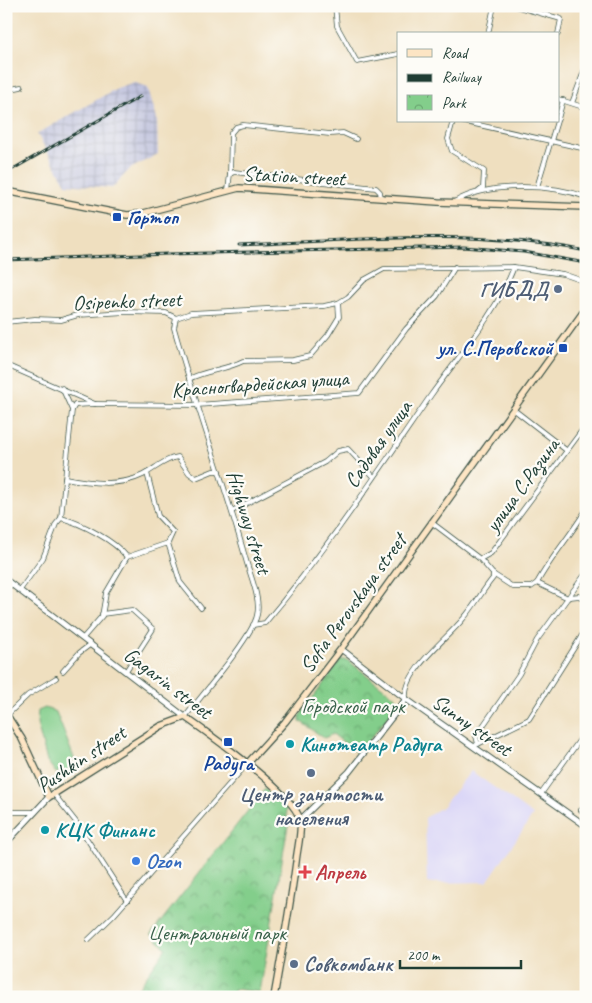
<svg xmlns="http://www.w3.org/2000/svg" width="592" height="1003" font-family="Caveat,sans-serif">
	<defs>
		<pattern id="industrial-grid" width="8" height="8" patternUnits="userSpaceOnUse" patternTransform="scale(1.25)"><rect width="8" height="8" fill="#c0c2dd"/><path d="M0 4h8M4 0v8" fill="none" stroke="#9b9fb4"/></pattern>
		<pattern id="park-crowns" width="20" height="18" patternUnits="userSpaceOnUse" patternTransform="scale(1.25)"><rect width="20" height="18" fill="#83ce8b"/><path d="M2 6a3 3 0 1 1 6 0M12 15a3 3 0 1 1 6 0" fill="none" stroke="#6ba872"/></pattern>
	</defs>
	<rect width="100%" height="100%" fill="#fdfcf7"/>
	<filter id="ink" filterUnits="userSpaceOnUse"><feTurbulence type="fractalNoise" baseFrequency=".02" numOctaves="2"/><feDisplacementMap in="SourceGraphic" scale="10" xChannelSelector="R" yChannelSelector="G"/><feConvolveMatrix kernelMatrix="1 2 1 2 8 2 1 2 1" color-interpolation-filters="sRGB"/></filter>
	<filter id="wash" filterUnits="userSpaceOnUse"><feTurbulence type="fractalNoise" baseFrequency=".0096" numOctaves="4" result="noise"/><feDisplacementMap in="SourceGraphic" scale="20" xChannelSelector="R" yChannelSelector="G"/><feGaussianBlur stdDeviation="1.12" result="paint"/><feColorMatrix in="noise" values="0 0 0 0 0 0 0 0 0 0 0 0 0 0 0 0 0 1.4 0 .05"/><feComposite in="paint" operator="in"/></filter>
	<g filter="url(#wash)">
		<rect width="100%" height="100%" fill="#efdfbf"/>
		<polygon fill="#dad6f7" points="471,771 533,815 487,882 427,883 425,818 442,807"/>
		<polygon fill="url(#industrial-grid)" points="134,82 148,88 157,119 158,154 130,169 112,188 66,184 37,134 117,88"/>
		<g fill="url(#park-crowns)" stroke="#518660">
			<polygon points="341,660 347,660 397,698 398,704 358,754 333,734 324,738 300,721 300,715"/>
			<polygon points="265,789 286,807 288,825 260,992 234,989 233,997 132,997 166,948 151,934"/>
		</g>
		<polygon fill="#83ce8b" stroke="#518660" points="45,708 56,712 74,758 68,771 56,773 47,761 37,724 38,711"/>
	</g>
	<g filter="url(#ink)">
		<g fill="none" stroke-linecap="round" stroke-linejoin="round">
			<defs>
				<g id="minor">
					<polyline points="335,6 337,26 357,62 398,54"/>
					<polyline points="515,6 561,19 558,34"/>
					<polyline points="488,34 494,6"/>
					<polyline points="6,90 21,87"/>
					<polyline points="558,99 586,108"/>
					<polyline points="572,103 586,66"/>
					<polyline points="558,119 563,100"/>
					<polyline points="453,121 448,139 452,151 484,171 483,188 479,191"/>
					<polyline points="461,121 586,149"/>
					<polyline points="230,174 231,133 236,127 243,125 330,134 343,133 356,139"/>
					<polyline points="537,187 557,121"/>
					<polyline points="228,190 230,174 234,172 376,188 380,192 381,198"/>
					<path d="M454,202C487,182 550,184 586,197"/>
					<path d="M176,318L174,328C196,406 224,482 246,560C250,575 261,599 257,615C253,636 201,696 185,717"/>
					<polyline points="176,318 191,313 324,306 338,303 348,297 364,280 384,269 514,267 563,274 586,282"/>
					<polyline points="6,322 35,319 61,320 78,315 125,312 166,313 176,318"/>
					<polyline points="6,365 95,404 75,405 72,410"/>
					<path d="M189,379C206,370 226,370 243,361L293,360L310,356L328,335L339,317L338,303"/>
					<polyline points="95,404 197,405 359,393 406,329 437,296 455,267"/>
					<polyline points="513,409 566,450"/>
					<path d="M65,478C90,483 119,487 143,475C155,469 164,459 178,457L189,473L196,478L213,471H219"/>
					<polyline points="232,511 325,462 338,451 348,449 374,477"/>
					<path d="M61,518C81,523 115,541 127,557"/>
					<polyline points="431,522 480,559 493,574 513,587 531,587 537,583 568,598"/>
					<polyline points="168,543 180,582 201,608"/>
					<polyline points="480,559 491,553 586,425"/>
					<path d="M537,583C551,557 571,535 586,510"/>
					<polyline points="20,590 43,558 56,524 61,518 72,410 62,388"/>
					<polyline points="570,597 579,596 586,600"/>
					<polyline points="102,614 132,610 153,629 126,671"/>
					<path d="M253,625L265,623C326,551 378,472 431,395C460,354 496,314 514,267"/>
					<polyline points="83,638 102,616 106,593 127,557 168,543 173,532 158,516 147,473"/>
					<polyline points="63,671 79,653 91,644"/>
					<path d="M406,699C403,671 446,640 463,619C474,607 482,591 493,578V574"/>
					<polyline points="7,715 28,695 56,678"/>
					<polyline points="478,744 476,736 519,674 537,640 586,573"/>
					<polyline points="476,745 529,719 586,629"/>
					<polyline points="53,793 76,822 127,901"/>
					<polyline points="541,794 586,731"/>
					<polyline points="581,810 586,807"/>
					<polyline points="6,812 35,812"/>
					<polyline points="88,940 114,915 247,764"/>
				</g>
				<g id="tertiary">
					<polyline points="6,580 185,717"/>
					<polyline points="341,649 406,699 586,826"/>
					<polyline points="300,820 349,772 406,699"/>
					<polyline points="6,843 49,797"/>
				</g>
				<g id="secondary">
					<polyline points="6,191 127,215 140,214 239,188 438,202 586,207"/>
					<path d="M6,714L22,739L49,797L161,726L185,717C209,734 295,794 300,820C302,832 297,850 296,862C290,907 282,952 274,997"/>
					<polyline points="247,764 285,722 341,649 586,308"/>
				</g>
			</defs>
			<use href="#minor" stroke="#3e5549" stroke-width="5.5"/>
			<use href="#tertiary" stroke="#3e5549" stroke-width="7"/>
			<use href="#secondary" stroke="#3e5549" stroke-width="8"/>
			<use href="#minor" stroke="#fff" stroke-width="4"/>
			<use href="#tertiary" stroke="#fff" stroke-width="5"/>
			<use href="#secondary" stroke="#fde5c4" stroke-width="5.5"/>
			<defs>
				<g id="rail">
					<polyline points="6,173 141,96"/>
					<path d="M239,245C354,240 472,228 586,251"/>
					<polyline points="6,260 168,254 464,247 524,252 586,263"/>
				</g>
			</defs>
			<use href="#rail" stroke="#1f3d34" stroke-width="3"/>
			<use href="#rail" stroke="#fdfcf7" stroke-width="1" stroke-dasharray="4" stroke-linecap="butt"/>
		</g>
	</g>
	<g fill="#1a4fb4" stroke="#fdfcf7" stroke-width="2">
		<rect x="112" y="212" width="10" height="10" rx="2.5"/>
		<rect x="558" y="343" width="10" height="10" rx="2.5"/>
		<rect x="223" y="737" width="10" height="10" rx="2.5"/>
	</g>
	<g fill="#5c6f8a" stroke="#fdfcf7" stroke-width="2">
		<circle cx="558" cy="289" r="5"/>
		<circle cx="311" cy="773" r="5"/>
		<circle cx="294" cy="964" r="5"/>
	</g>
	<g fill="#0f9aa8" stroke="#fdfcf7" stroke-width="2">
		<circle cx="290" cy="744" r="5"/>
		<circle cx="45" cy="830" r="5"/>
	</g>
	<circle fill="#3f7fe0" stroke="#fdfcf7" stroke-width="2" cx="136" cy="861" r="5"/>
	<path fill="#e0444e" stroke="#fdfcf7" stroke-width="2" d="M302.5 864.5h5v5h5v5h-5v5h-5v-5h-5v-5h5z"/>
	<g text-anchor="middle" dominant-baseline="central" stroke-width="4.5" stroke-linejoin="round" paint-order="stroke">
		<g font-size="21" fill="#1f3d34" stroke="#fdfcf7">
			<text transform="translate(294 176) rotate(3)">Station street</text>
			<text transform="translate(127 301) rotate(-2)">Osipenko street</text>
			<text transform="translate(260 384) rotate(-4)">Красногвардейская улица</text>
			<text transform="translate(378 444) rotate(-55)">Садовая улица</text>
			<text transform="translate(522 485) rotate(-54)">улица С.Разина</text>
			<text transform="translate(249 522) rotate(73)">Highway street</text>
			<text transform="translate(353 603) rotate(-54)">Sofia Perovskaya street</text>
			<text transform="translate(168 683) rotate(37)">Gagarin street</text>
			<text transform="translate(472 725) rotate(35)">Sunny street</text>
			<text transform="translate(81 759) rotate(-34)">Pushkin street</text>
		</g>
		<g font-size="21" font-weight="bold" fill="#164399" stroke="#fdfcf7" text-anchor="start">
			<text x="127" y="217">Гортоп</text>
			<text x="553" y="348" text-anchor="end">ул. С.Перовской</text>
			<text x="228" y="763" text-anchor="middle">Радуга</text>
		</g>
		<g font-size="21" font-weight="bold" fill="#4e5e75" stroke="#fdfcf7" text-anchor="end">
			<text x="548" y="289">ГИБДД</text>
			<text x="311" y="794" text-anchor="middle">Центр занятости<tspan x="311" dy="24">населения</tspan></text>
			<text x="304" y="964" text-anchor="start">Совкомбанк</text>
		</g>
		<g font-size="21" fill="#38614a" stroke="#fdfcf7">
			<text x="353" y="706">Городской парк</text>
			<text x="217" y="933">Центральный парк</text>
		</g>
		<g font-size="21" font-weight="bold" fill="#0d838f" stroke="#fdfcf7" text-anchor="start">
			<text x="300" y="744">Кинотеатр Радуга</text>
			<text x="55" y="830">КЦК Финанс</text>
		</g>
		<g font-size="21" font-weight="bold" fill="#366cbe" stroke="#fdfcf7" text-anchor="start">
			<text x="146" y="861">Ozon</text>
		</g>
		<g font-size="21" font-weight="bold" fill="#be3a42" stroke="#fdfcf7" text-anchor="start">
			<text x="315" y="872">Апрель</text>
		</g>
	</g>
	<rect width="592" height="1003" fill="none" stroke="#fdfcf7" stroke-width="25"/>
	<rect x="397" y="32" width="162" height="90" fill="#fdfcf7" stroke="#a4b0a9"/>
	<rect x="407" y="49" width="25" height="8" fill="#fde5c4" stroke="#a4b0a9"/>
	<text x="442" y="58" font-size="15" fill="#1f3d34">Road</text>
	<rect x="407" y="74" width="25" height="8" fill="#1f3d34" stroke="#a4b0a9"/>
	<text x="442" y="82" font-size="15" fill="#1f3d34">Railway</text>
	<rect x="407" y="95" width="25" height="15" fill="url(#park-crowns)" stroke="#a4b0a9"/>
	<text x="442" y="108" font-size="15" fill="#1f3d34">Park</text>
	<path d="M400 960v8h121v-8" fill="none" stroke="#1f3d34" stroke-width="2.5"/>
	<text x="407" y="960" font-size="15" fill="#1f3d34" stroke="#fdfcf7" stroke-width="4" paint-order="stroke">200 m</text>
</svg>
